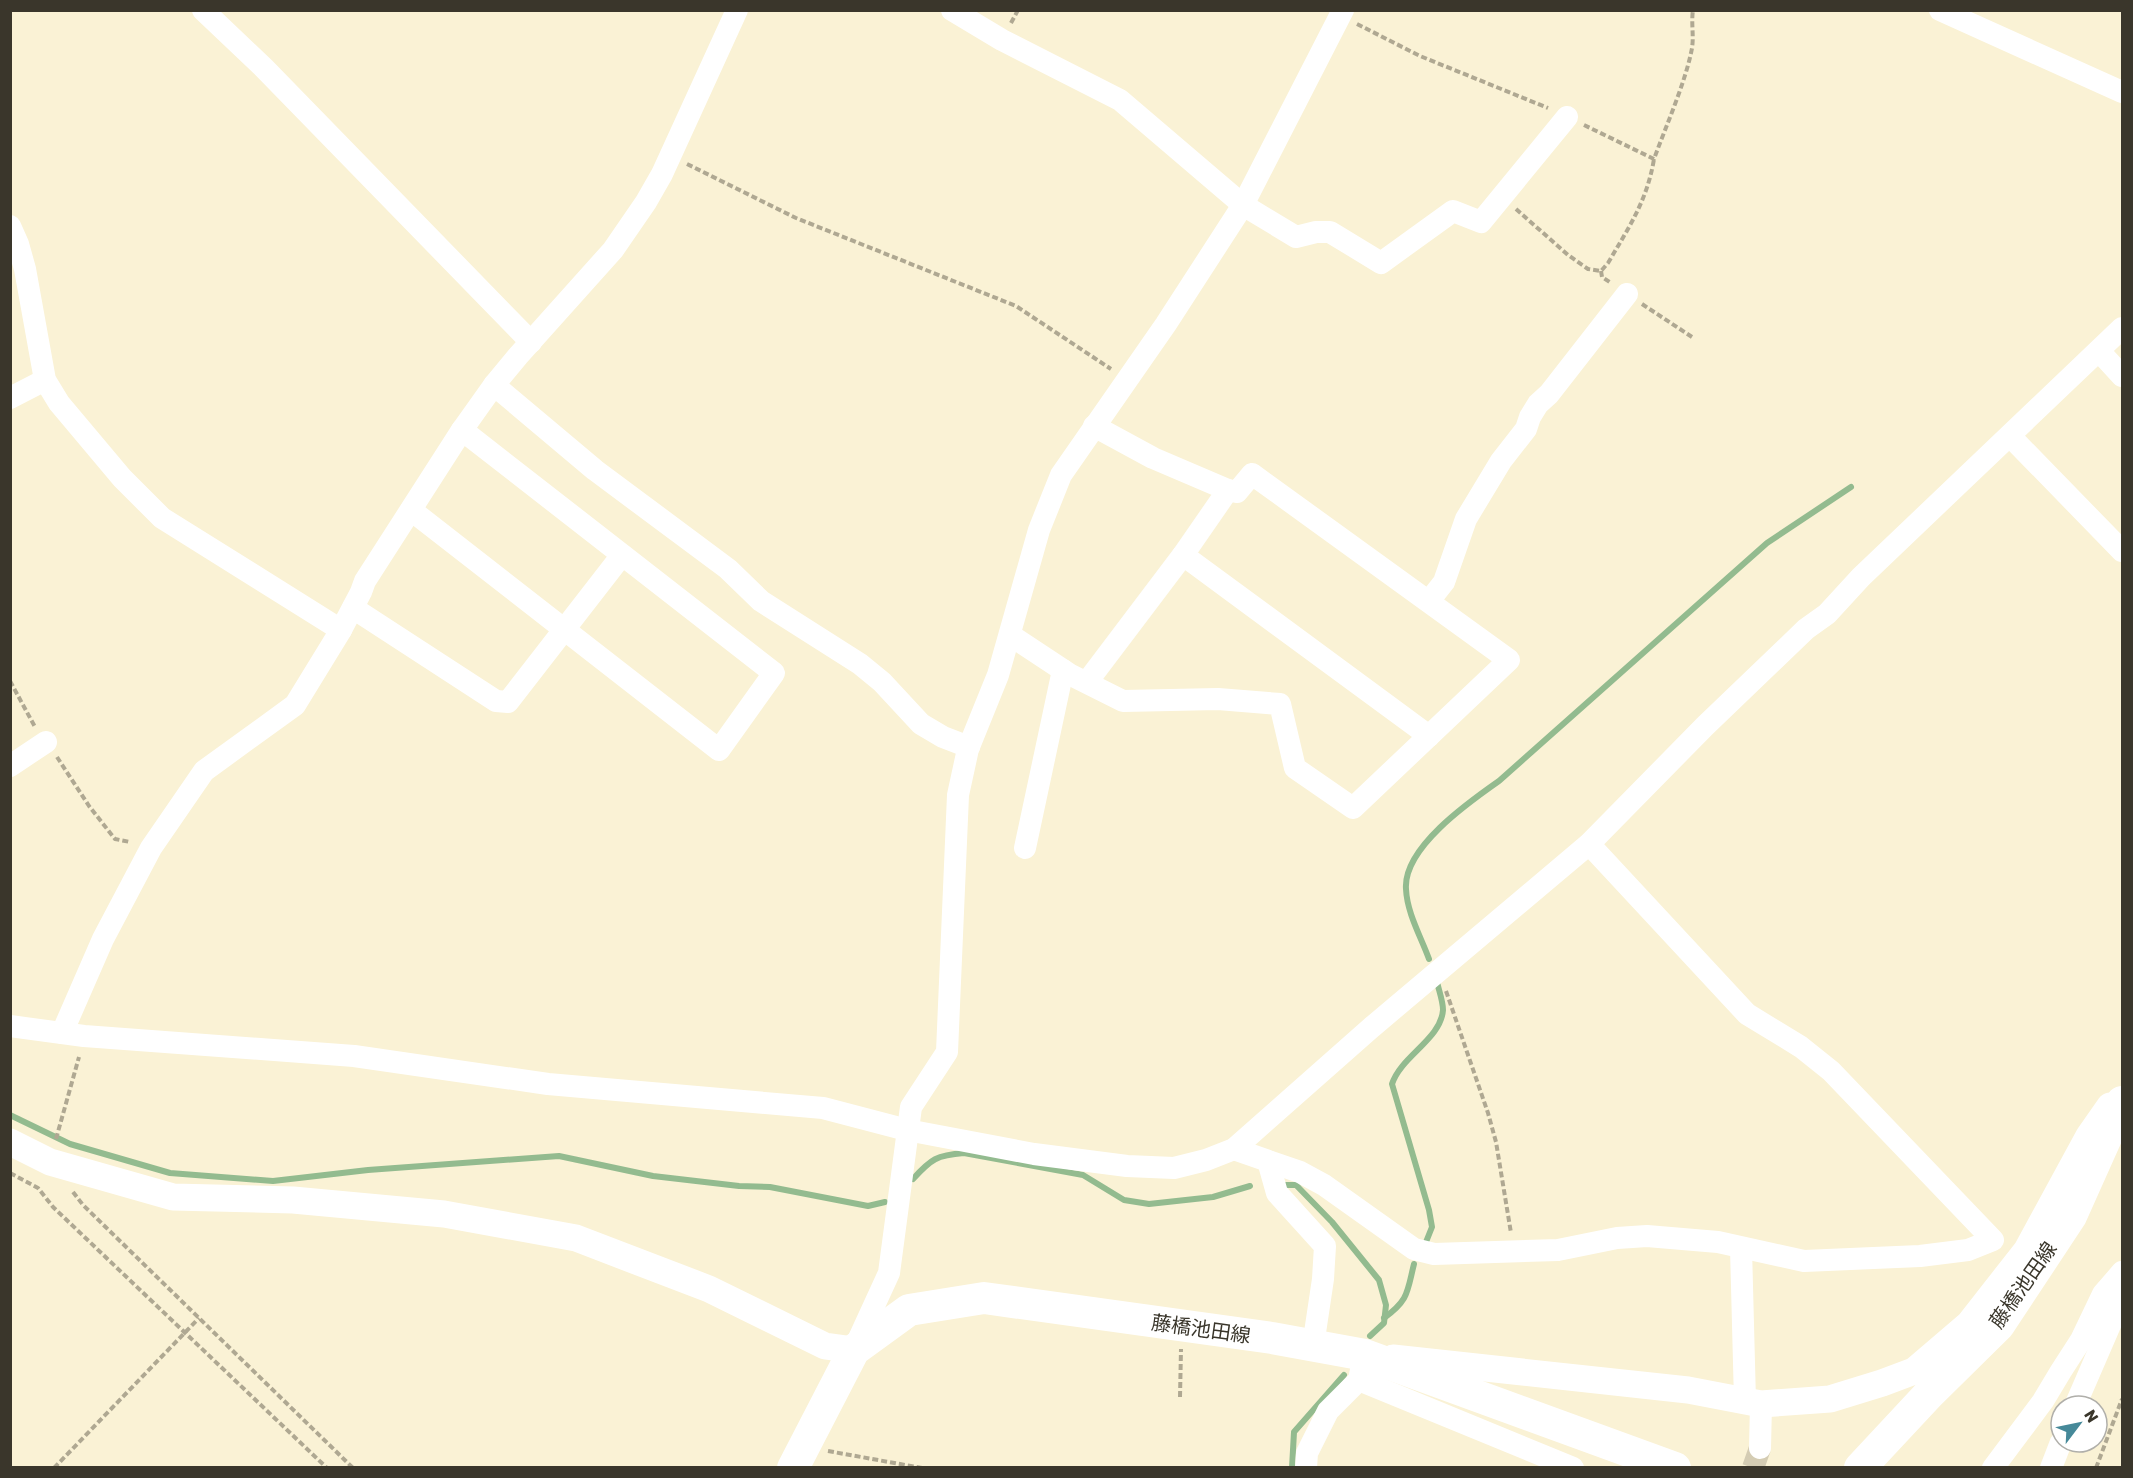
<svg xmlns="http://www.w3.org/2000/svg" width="2133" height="1478" font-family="Rubik,'Noto Sans JP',sans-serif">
	<rect width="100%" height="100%" fill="#faf2d5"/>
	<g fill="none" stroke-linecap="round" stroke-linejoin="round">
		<g stroke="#93bb8f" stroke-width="6">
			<path d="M1429,959C1421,937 1407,913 1406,889C1403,848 1469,802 1499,781L1767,543L1851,487"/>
			<polyline points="10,1115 70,1144 170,1173 273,1181 368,1170 559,1156 653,1176 739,1186 770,1187 868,1206 885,1202"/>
			<path d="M913,1179C931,1159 937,1155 964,1153L1083,1175L1124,1200L1149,1204L1213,1197L1250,1186"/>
			<polyline points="1286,1185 1296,1185 1332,1222 1379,1280 1386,1305 1384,1323 1370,1336"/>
			<path d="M1426,1242L1432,1227L1429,1210L1392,1084C1401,1056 1441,1039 1443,1010C1443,1001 1439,991 1437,982"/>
			<path d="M1384,1318C1409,1300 1407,1292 1414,1264"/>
			<polyline points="1292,1468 1294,1432 1344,1375"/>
		</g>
		<polyline stroke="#d4ccb3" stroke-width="22" stroke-dasharray="22 11" stroke-linecap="butt" points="1753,1468 1760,1448"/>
		<g stroke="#afa892" stroke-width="4" stroke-dasharray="6 3" stroke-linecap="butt">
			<polyline points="1011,23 1018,10"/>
			<polyline points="1357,24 1420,56 1548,108"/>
			<path d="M1584,125L1654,159C1666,126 1686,81 1692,48C1694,36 1691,23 1693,10"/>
			<polyline points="687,164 796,218 1016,306 1111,369"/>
			<path d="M1516,209L1568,255L1588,269L1601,271L1608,263C1629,227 1647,201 1654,159"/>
			<polyline points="1601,271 1602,277 1611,283"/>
			<polyline points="1642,304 1692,337"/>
			<polyline points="10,681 35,727"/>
			<polyline points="57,757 89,806 115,839 130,842"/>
			<polyline points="1446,991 1488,1113 1496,1142 1511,1233"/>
			<polyline points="56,1139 79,1057"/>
			<polyline points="10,1173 38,1188 53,1207 327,1468"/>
			<polyline points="73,1192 83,1205 353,1468"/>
			<polyline points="1180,1397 1181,1349"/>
			<polyline points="828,1451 922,1468"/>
			<polyline points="54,1468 199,1318"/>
			<polyline points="2096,1468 2122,1399"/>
		</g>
		<g stroke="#fff" stroke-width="22">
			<polyline points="203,10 264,68 531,342"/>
			<polyline points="952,10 1002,40 1120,100 1243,205 1296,237 1316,232 1330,232 1381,263 1453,211 1481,222 1567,117"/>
			<polyline points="1940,10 2122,92"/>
			<polyline points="10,226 18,244 25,269 45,380 59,403 122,478 162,518 341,630"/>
			<polyline points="2099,351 2122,376"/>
			<polyline points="494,385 595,470 728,569 761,601 860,664 882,682 921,724 943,737 969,747"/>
			<polyline points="10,398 45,380"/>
			<polyline points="2010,436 2122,551"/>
			<polyline points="411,510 719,750 774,673 462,430"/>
			<polyline points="1183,555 1429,736"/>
			<polyline points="1429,601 1444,582 1466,519 1501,461 1526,429 1530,417 1538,404 1549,394 1627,294"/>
			<polyline points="353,608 496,701 508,702 622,555"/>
			<polyline points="1010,635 1069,674 1123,701 1218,699 1280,704 1295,768 1353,808 1509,660 1252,474 1237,492 1228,490 1153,458 1094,426"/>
			<polyline points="1087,682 1183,555 1228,490"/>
			<polyline points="10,766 46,742"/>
			<polyline points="1025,848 1063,670"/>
			<polyline points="10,1026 84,1036 354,1056 548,1084 823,1108 907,1130 1034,1154 1127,1166 1174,1168 1206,1160 1234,1149 1372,1027 1589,844 1705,726 1806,629 1827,614 1861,577 2122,328"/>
			<polyline points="62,1033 103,939 151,848 204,771 295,705 341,630 361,592 365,581 462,430 494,385 518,356 613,250 646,202 662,174 737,10"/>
			<polyline points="1234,1149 1300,1172 1324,1185 1414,1249 1434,1254 1558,1250 1617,1238 1647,1236 1718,1242 1804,1261 1920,1256 1968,1250 1993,1240 1831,1071 1801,1047 1747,1014 1589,844"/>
			<polyline points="1268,1161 1277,1193 1325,1246 1323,1279 1313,1346"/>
			<polyline points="1741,1248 1745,1401"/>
			<polyline points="855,1347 889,1273 911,1107 947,1052 958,795 968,749 998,675 1039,530 1061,475 1166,324 1243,205 1343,10"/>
			<polyline points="1359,1380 1573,1468"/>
			<polyline points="2075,1406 2117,1309 2122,1279"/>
			<polyline points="1760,1448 1761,1404"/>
			<polyline points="1306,1468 1307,1453 1328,1411 1359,1380 1362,1365"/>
			<polyline points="1993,1468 2043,1401 2061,1371 2081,1340 2103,1294 2122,1272"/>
			<polyline points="2051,1468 2061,1442"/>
		</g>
		<g stroke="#fff" stroke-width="27">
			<polyline points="10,1142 50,1162 173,1197 293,1200 444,1214 576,1238 709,1289 825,1346 854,1350"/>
			<polyline points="1393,1358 1688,1390 1761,1404 1830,1399 1882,1383 1914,1371 1969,1324 2027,1250 2089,1136 2110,1106"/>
		</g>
		<g stroke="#fff" stroke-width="32">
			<polyline points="793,1468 854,1350 909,1310 984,1298 1272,1338 1365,1355 1675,1468"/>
			<polyline points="1860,1468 1929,1394 1999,1325 2071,1216 2122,1102"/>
		</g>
	</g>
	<g text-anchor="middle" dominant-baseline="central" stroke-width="4.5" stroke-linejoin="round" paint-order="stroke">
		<g font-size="20" fill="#3a362b" stroke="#fff">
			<text transform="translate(2023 1285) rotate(-55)">藤橋池田線</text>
			<text transform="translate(1201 1329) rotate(8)">藤橋池田線</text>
		</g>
	</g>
	<rect width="2133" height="1478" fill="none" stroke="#3a362b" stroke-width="24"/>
	<g transform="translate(2079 1424) rotate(58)"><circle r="28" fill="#ffffff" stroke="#b0afaa" stroke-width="1.5"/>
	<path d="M0-4.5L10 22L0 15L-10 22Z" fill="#468999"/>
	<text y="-9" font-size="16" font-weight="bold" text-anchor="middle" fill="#3a362b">N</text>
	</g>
</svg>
